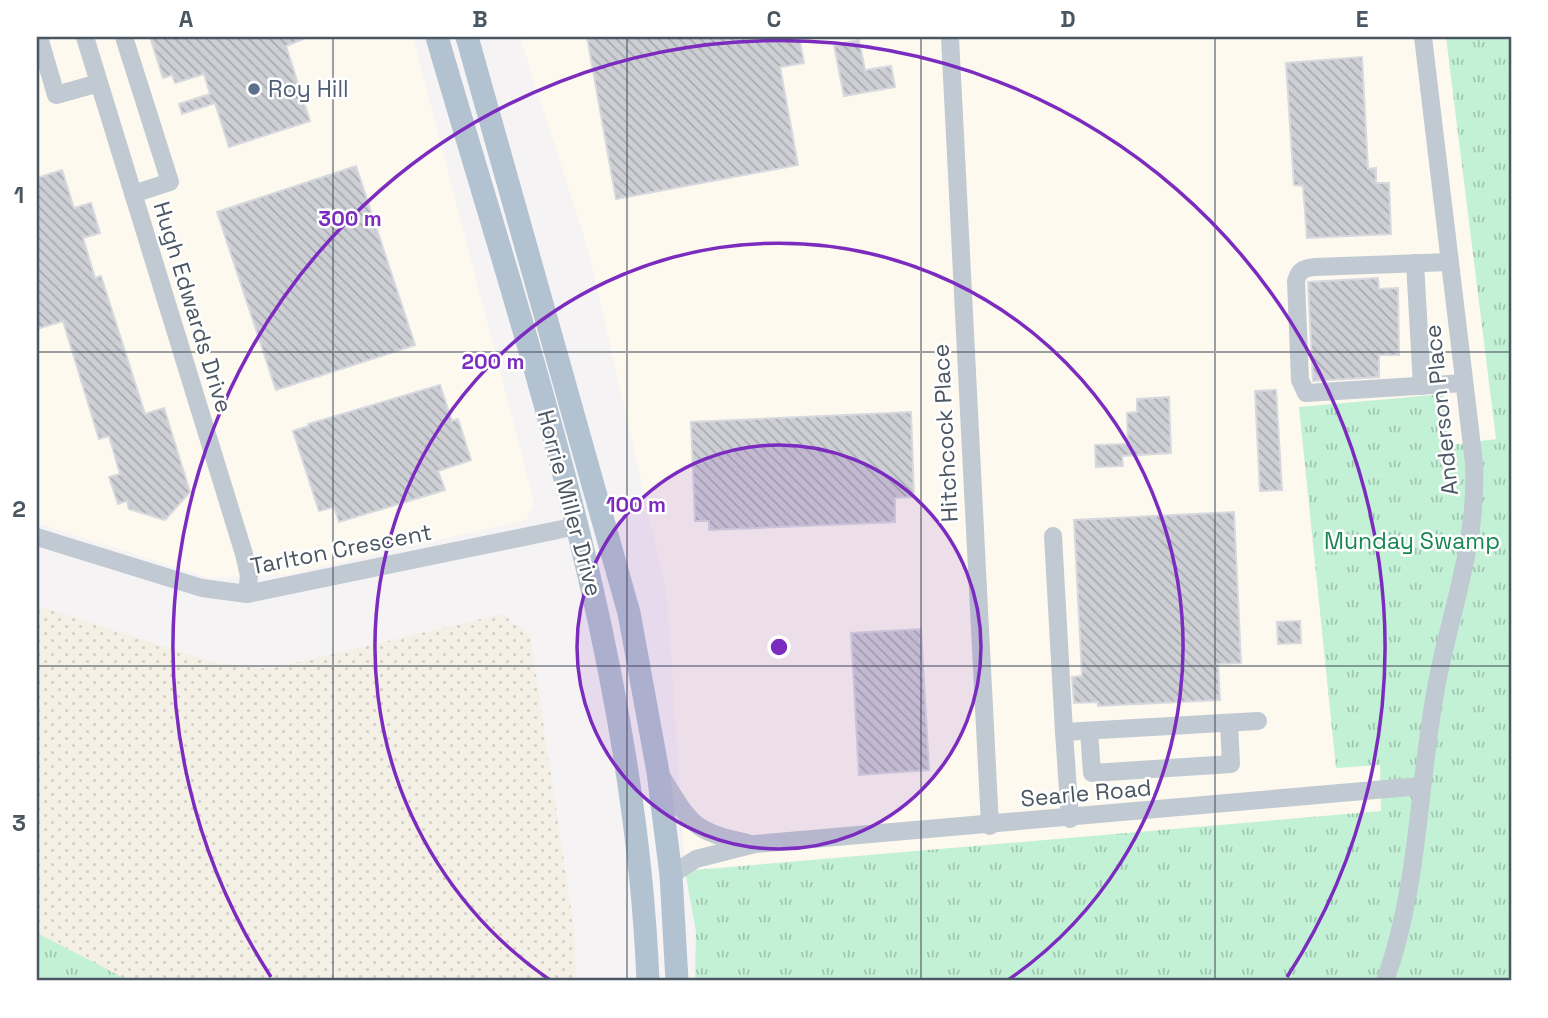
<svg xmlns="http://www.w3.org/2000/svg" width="1548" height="1018" font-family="'Space Grotesk',sans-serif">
	<defs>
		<pattern id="sand-dots" width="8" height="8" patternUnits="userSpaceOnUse" patternTransform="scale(1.75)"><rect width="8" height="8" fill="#f5f0e5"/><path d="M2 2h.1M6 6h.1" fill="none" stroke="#d4d0c7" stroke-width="1.8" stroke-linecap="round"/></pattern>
		<pattern id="park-tufts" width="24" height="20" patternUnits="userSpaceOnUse" patternTransform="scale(1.75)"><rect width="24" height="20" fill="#c3f1d5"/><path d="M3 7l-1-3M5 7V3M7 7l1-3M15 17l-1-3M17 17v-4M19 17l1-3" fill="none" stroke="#a0c6b0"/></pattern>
		<pattern id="building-back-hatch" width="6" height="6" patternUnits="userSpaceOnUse" patternTransform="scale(1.75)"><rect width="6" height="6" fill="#cdcfd5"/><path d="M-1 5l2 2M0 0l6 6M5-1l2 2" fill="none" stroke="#a8abb0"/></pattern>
	</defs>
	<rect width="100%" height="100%" fill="#f5f3f3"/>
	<g fill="#fdf9ef">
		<polygon points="37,37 413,37 534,502 526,520 284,575 209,578 37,523"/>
		<polygon points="520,37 1511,37 1503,446 1432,809 685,870 667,594 589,253"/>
	</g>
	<polygon fill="url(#sand-dots)" points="37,605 215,663 269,669 502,614 530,634 574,928 576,981 126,981 37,933"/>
	<g fill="url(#park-tufts)">
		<polygon points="1446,37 1511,37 1511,981 695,981 696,932 685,871 1381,811 1380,765 1336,768 1299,407 1444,394 1450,445 1496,439"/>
		<polygon points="37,933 122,977 126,981 37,981"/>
	</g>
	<g fill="url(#building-back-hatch)" stroke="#d7d9de" stroke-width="2">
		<polygon points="150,37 308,37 286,46 310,121 229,147 215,103 182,114 179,104 210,94 204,74 175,83 172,75 163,78"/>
		<polygon points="587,37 799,37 804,63 780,67 798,165 616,199"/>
		<polygon points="859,40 865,70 891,66 895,87 844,96 834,45"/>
		<polygon points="1362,57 1368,169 1376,168 1376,183 1389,183 1391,234 1307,238 1303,186 1294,185 1286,63"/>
		<polygon points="356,166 415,345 276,390 217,212"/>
		<polygon points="62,170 74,208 91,203 100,233 83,238 95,278 101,276 145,414 164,408 190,492 165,520 129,509 127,501 118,504 109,477 120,474 109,436 99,439 63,321 37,329 37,178"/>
		<polygon points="1378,278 1379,289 1398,288 1399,355 1379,355 1379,377 1313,381 1308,282"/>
		<polygon points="440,385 452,421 458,419 471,460 438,471 445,490 339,522 334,507 319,511 293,431 309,426 308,424"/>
		<polygon points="1276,390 1282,490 1260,491 1255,391"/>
		<polygon points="1169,397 1171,453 1122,456 1123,466 1096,467 1095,445 1128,444 1127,413 1137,412 1137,399"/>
		<polygon points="911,412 914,497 895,498 895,522 709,530 709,521 695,521 691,422"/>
		<polygon points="1234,512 1241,663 1218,664 1220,700 1098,706 1098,702 1074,703 1072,677 1082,676 1074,520"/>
		<polygon points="1300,621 1301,643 1278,644 1277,622"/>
		<polygon points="921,629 929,770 859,775 851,633"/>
	</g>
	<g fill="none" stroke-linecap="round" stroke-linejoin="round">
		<g stroke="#c1cad2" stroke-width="18">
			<polyline points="39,37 56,95 99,83"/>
			<polyline points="85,37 244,554 249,576 247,594"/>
			<polyline points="124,37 170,182 133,194"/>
			<polyline points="950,37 990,826"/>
			<path d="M1450,262L1315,267C1304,268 1299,270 1296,281L1300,380L1306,393L1464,383"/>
			<polyline points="1415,263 1422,386"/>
			<polyline points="1053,536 1064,732"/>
			<polyline points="37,537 202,588 247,594 577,526"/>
			<polyline points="1089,731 1092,773 1231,764 1229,723"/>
			<path d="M660,774C690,822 691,832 748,843"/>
			<polyline points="1070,819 1064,732 1258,721"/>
			<polyline points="671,875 696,859 755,844 1421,786"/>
			<path d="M1385,981C1419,888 1418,785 1436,688C1450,611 1478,544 1474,463L1423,37"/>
		</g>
		<g stroke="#b3c2d1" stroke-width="23">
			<path d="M437,37C527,346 635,657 648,981"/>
			<polyline points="467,37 629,613 658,772 671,875 677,981"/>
		</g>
	</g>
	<path fill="none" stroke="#4a5661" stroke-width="2" stroke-opacity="0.55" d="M333,37V981M627,37V981M921,37V981M1215,37V981M37,352H1511M37,666H1511"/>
	<circle cx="779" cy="647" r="202" fill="#7b2cbf" fill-opacity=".12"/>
	<g fill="none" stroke="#7b2cbf" stroke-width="3.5">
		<circle cx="779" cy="647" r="202"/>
		<path d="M550 980A404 404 0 1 1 1008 980"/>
		<path d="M271 977A606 606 0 1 1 1287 977"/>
	</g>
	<circle fill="#5c6f8a" stroke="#fff" stroke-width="2.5" cx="254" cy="89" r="7"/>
	<g text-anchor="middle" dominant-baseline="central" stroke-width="5" stroke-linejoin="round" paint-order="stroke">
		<g font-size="23" fill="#4e5e75" stroke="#fff" text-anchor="start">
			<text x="268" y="89">Roy Hill</text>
		</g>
		<g font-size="23" fill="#4a5661" stroke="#fff">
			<text transform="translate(193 307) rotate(73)">Hugh Edwards Drive</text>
			<text transform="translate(1441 410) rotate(-96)">Anderson Place</text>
			<text transform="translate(945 433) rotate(-93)">Hitchcock Place</text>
			<text transform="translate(570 503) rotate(75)">Horrie Miller Drive</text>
			<text transform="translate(341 549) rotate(-11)">Tarlton Crescent</text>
			<text transform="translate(1086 793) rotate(-5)">Searle Road</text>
		</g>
		<g font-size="23" fill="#17864f" stroke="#fff">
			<text x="1412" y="541">Munday Swamp</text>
		</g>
	</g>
	<circle cx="779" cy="647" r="10" fill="#7b2cbf" stroke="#fff" stroke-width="3.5"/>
	<g font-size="21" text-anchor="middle" font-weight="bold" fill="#7b2cbf" stroke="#fff" stroke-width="5" stroke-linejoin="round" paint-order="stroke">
		<text x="350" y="226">300 m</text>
		<text x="493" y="369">200 m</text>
		<text x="636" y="512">100 m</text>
	</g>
	<rect width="1548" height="1018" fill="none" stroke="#ffffff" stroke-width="77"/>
	<rect x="38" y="38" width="1472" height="941" fill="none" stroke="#4a5661" stroke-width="2.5"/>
	<g font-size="23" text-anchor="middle" font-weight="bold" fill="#4a5661">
		<text x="186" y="27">A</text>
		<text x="480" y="27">B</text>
		<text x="774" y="27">C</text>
		<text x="1068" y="27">D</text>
		<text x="1362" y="27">E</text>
		<text x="19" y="203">1</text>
		<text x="19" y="517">2</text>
		<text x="19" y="831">3</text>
	</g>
</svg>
